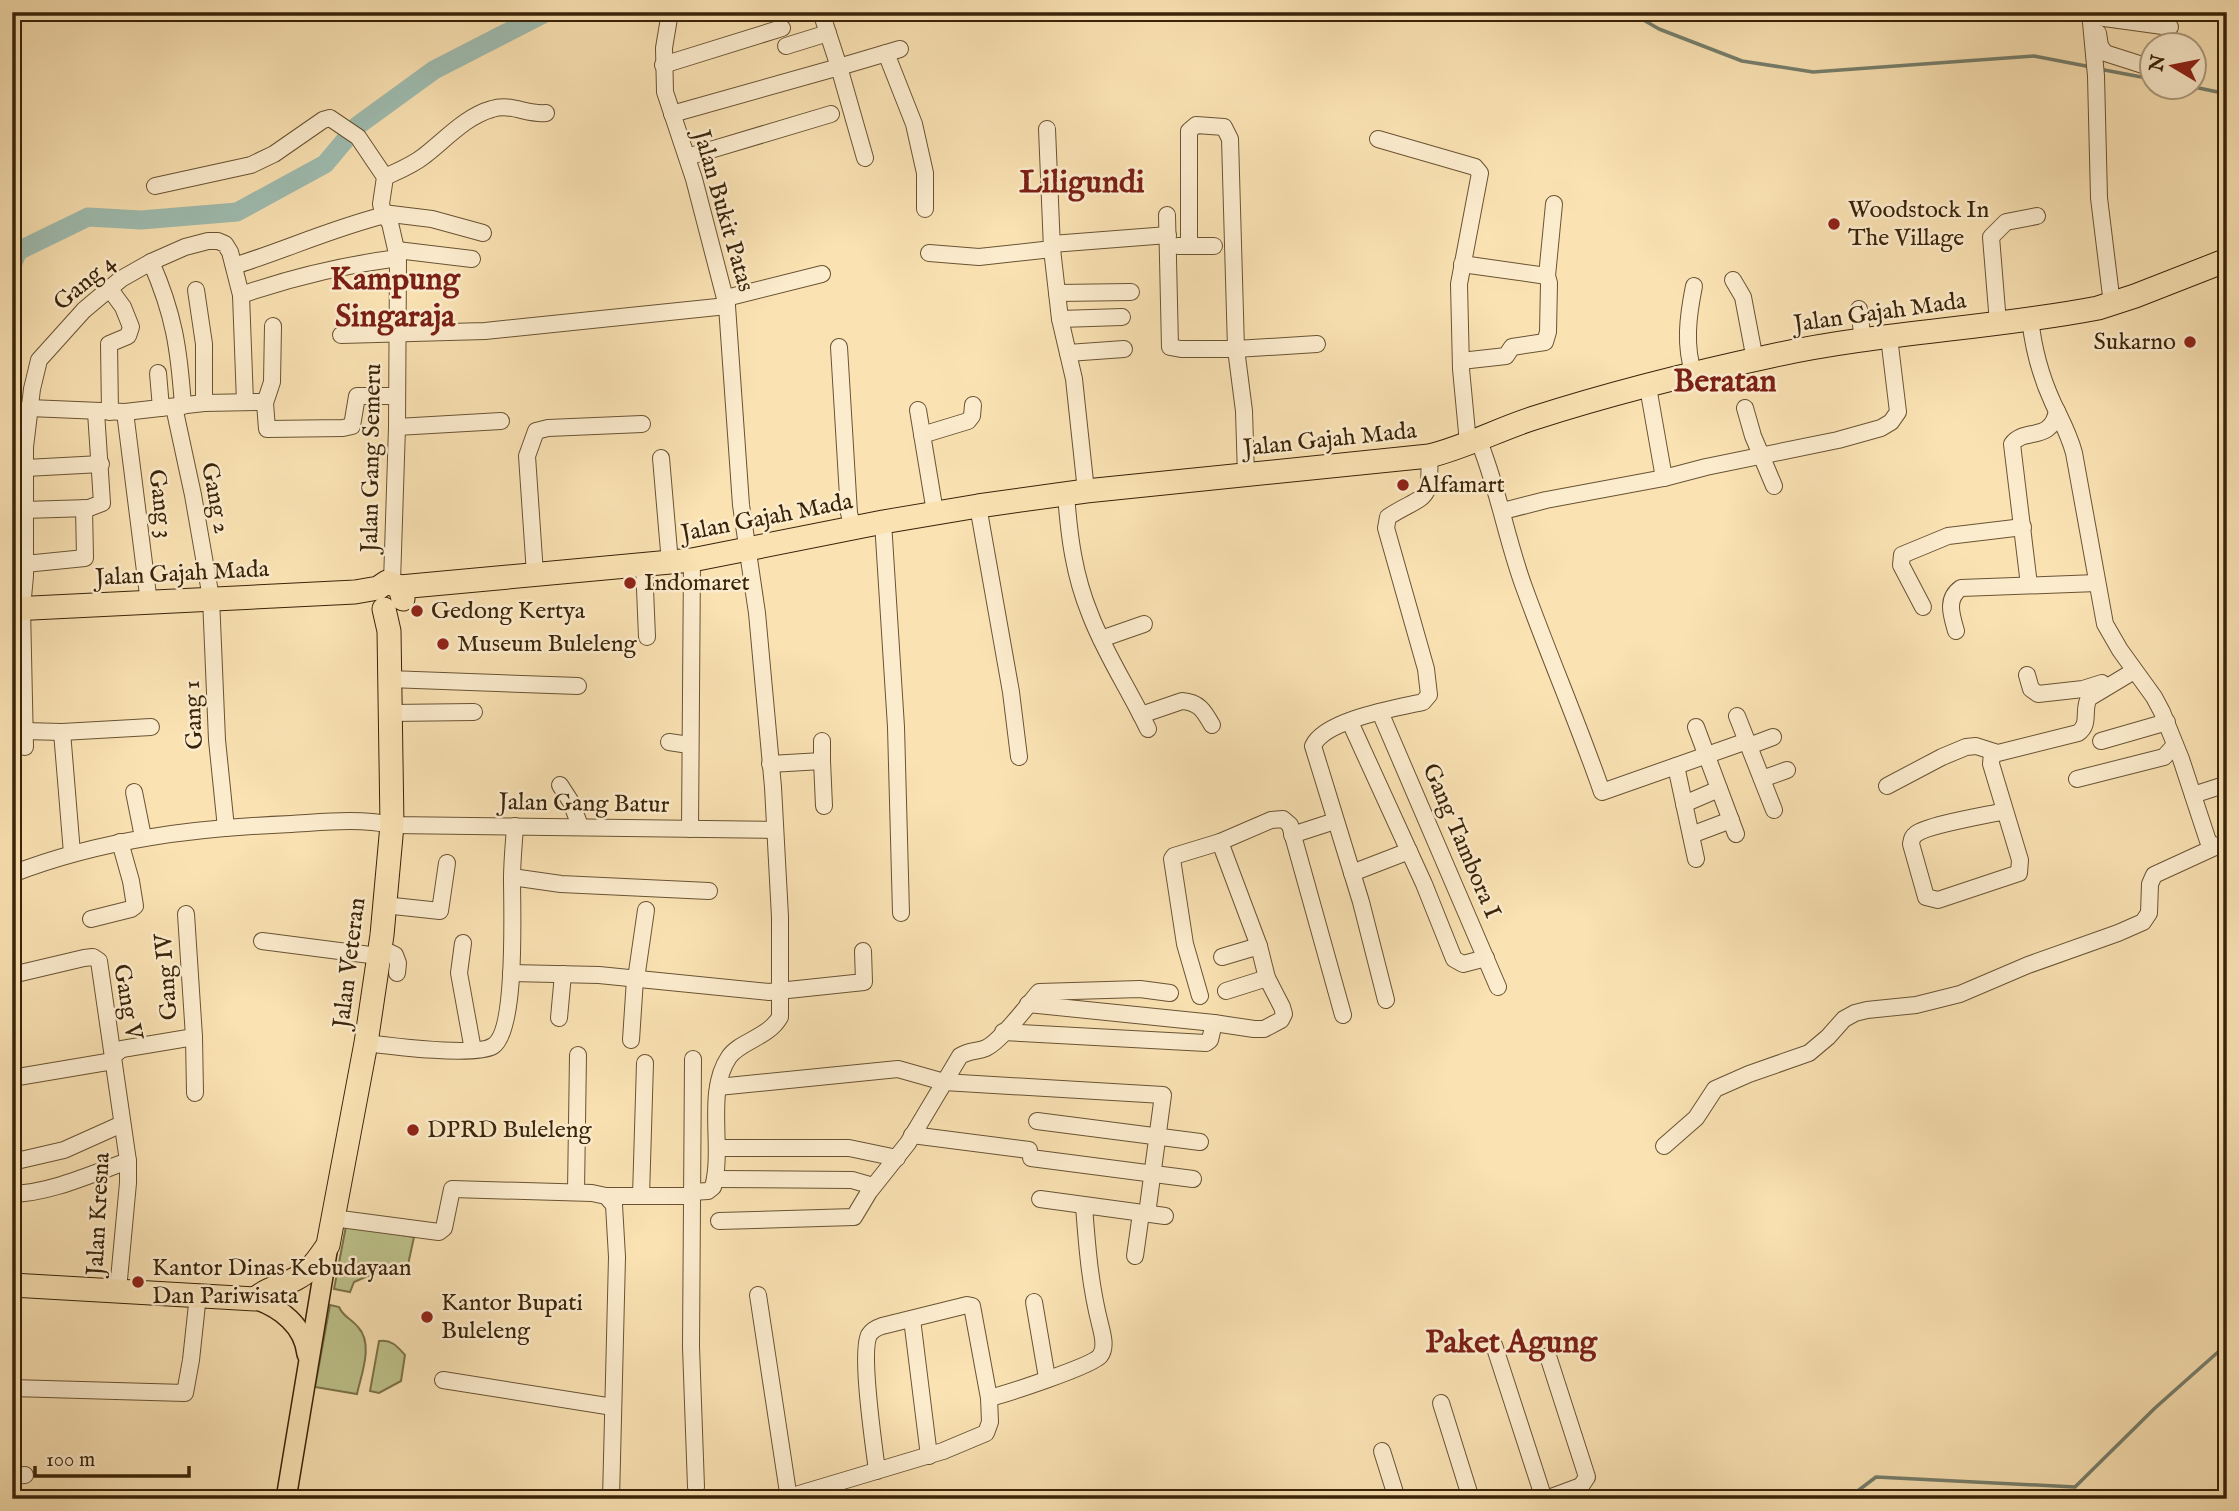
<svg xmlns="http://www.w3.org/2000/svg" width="2239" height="1511" font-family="'IM FELL English',serif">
	<rect width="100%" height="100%" fill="#fae2b3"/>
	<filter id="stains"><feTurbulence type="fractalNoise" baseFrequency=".00286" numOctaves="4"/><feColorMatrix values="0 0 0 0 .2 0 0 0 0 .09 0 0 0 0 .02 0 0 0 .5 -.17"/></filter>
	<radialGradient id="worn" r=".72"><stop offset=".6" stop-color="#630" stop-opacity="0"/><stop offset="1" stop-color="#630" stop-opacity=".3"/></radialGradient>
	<g fill="#bec38c" stroke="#7c734a" stroke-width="2">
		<polygon points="346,1226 414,1237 406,1274 377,1272 354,1282 350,1292 334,1289"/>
		<path d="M330,1305L339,1307C344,1318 351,1318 358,1327C374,1344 361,1375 357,1394L315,1387Z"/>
		<path d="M379,1341C391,1339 397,1346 405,1355L401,1381L379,1393L370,1391Z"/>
	</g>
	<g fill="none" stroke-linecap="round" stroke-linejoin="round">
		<g stroke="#767f6d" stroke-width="3.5">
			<polyline points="685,12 696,12"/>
			<polyline points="1630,12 1659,29 1742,61 1813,72 2034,56 2091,67"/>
			<polyline points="2099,69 2152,79"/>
			<polyline points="2194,87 2227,94"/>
			<polyline points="1847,1499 1876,1477 2075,1487 2155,1408 2227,1344"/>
		</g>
		<polyline stroke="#9fbdb1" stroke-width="19" points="12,265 18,251 88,217 141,220 237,212 325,164 357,126 434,70 547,12"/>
		<defs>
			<g id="minor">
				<path d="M670,12L664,48L665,92L694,179L727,306L741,505L757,613L773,787L780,917V1017C768,1038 740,1041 729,1057C705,1092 724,1147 713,1187L708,1191L692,1192"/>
				<polyline points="821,12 839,67 900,49"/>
				<polyline points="2090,12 2096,76 2099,198 2112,304"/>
				<polyline points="2097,17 2170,27"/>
				<polyline points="2098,33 2100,46 2105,53 2152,68"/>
				<polyline points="786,46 828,33"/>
				<polyline points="886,53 914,124 925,173 925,209"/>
				<polyline points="663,65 782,28"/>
				<polyline points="672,114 839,67 865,158"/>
				<polyline points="1047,129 1052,249 1060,319 1074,379 1086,491"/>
				<polyline points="1378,139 1475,167 1480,173 1459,284 1461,369 1468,443"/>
				<polyline points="687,157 831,114"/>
				<path d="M385,177C398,171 413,165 424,156C445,140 466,116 492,109C511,103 527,115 546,113"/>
				<polyline points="155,186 251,165 274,154 323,120 330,118 358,137 385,177 381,204 383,213 390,223 398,258 397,427 392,582"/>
				<polyline points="383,213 432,219 483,233"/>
				<polyline points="1167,215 1170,347 1181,349 1236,349 1317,344"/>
				<polyline points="1052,244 1168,235"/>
				<polyline points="1178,246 1214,246"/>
				<polyline points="1189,246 1189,131 1196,125 1224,127 1230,139 1236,349 1244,411 1246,476"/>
				<polyline points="397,250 472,259"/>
				<polyline points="929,253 979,257 1052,249"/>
				<path d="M151,262C174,314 179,349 183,406"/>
				<path d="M234,266C285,250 333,228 385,215"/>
				<polyline points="1547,276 1554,204"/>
				<polyline points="1733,280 1743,297 1755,360"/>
				<path d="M1694,286C1688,316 1684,346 1694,375"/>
				<polyline points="109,288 123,307 131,327 128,336 109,344 110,412"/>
				<polyline points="196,290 204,344 204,403"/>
				<polyline points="1057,293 1131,292"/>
				<path d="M241,295C293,277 343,265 398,258"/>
				<polyline points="726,298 822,274"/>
				<polyline points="1859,309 1863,341"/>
				<path d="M2030,318C2033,347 2041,377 2053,403C2061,420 2069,434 2074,453L2105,624L2120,650L2154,697L2162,712L2181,759L2208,841L2215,847L2227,842"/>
				<polyline points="1060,319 1122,317"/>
				<polyline points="1998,323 1991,237 2006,222 2037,216"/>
				<polyline points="341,335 485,331 727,306"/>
				<polyline points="839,347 849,513 853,528"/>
				<polyline points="1068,353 1124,349"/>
				<polyline points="1461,361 1506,356 1512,347 1545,342 1548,332 1549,283 1547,276 1462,264"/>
				<polyline points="158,373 161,408"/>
				<polyline points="1648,387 1664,478"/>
				<polyline points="265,403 272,382 273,326"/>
				<polyline points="174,407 193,495 211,598 217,740 226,828"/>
				<polyline points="1745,408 1753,436 1774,486"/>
				<polyline points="918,410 935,512"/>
				<polyline points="125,412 149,603"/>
				<polyline points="12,416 29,408 125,412 204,403 261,402 265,403 267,429 343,428 352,426 357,396 397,396"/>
				<polyline points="397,427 501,421"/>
				<polyline points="922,435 968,421 972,416 973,405"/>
				<path d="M1478,439C1498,487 1506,538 1524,587C1549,656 1578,723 1602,792L1747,741"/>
				<polyline points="661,458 670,563"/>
				<polyline points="26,468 101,464"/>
				<path d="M1066,494C1069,536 1074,575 1090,614C1105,654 1130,691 1148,729"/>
				<polyline points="978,506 1011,692 1019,757"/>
				<polyline points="24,510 89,508 102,503 96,412"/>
				<polyline points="1503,511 1546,500 1664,478 1706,467 1838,440 1881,428 1891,422 1898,412 1889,337"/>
				<polyline points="883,522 896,727 901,913"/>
				<polyline points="25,564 85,558 84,508"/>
				<polyline points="644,565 647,637"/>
				<polyline points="535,574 527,456 536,431 548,428 642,424"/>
				<path d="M2029,585L2012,444C2024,427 2051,443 2057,411"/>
				<polyline points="1923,607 1901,565 1902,555 1948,536 2023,527"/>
				<path d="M1956,631C1952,616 1945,599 1961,588L2097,583"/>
				<polyline points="1101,639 1144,624"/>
				<polyline points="2027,675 2031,689 2038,694 2083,689 2102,683"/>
				<polyline points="389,679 578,686"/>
				<polyline points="1380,712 1498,987"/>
				<polyline points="390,713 474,712"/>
				<path d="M1141,715L1182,701C1199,702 1204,711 1212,725"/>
				<polyline points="1737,716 1774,810"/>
				<polyline points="1350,722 1424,884 1454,959 1463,964 1486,958"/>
				<polyline points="1696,727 1736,834"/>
				<polyline points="24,731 62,732 151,727"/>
				<polyline points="62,732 72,853"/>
				<polyline points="2101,741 2167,722"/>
				<polyline points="669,742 689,745"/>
				<polyline points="1749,746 1773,737"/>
				<polyline points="25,747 22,608 25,576 25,447 32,389 39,360 84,310 121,279 151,262 185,247 208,241 218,241 225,244 230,252 241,295 245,402"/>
				<path d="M1992,753L1991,764L2020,860L2019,873L1938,900L1926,897L1911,844C1912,839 1912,837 1916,834C1927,825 1988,815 2005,811"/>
				<polyline points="822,761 824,806"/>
				<polyline points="770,764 822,761 822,741"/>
				<polyline points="1676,766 1696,859"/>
				<polyline points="1762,779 1787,770"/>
				<polyline points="2077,779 2164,757 2175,745"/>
				<polyline points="560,785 571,802 580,826"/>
				<path d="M1887,786L1942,757L1966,747L1976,746L1998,753L2078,733C2091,724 2082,710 2089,698L2134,671"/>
				<polyline points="134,792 143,837"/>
				<polyline points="2193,795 2227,784"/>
				<polyline points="1684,804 1719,789"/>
				<polyline points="690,829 692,560"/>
				<polyline points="1292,835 1335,821"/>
				<polyline points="1691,835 1731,820"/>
				<polyline points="1352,873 1409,851"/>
				<path d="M12,874C102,839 195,828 291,824C325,822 359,818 392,825L775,830"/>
				<polyline points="512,877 561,884 709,891"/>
				<polyline points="384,905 440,911 447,863"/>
				<polyline points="91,919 131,909 135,906 131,881 120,842"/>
				<polyline points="262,941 378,956"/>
				<polyline points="463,943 459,973 473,1050"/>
				<polyline points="380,948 395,955 398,963 397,973"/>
				<polyline points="1222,957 1259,946"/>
				<polyline points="511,973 599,975 769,992 864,982 863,951"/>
				<polyline points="12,975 84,958 93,957 99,961 128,1161 128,1183 118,1290"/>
				<polyline points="636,979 646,910"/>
				<polyline points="1226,991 1267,978"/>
				<polyline points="1200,996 1185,944 1172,859 1174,856 1220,842 1271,820 1283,819 1290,825 1343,1015"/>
				<path d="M1386,1000L1361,902L1313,746C1324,720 1396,708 1423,702L1429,695L1426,669L1386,528L1388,517C1423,494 1432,505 1429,456"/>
				<polyline points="1028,1004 1214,1023 1254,1029 1264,1029 1281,1020 1284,1014 1282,1007 1267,978 1259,946 1220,842"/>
				<polyline points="559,1018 563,974"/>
				<polyline points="1003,1032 1206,1043 1210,1040 1214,1023"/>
				<polyline points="194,1037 195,1093"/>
				<polyline points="631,1040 635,979"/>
				<path d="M366,1043C390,1046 475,1057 493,1046C517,1031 512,909 512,879C512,861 514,843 515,826"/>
				<polyline points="113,1056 122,1049 194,1037 186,914"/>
				<polyline points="693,1059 691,1347 696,1487"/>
				<polyline points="12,1078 113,1061"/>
				<polyline points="718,1087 898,1069 944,1082 1163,1095 1147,1214"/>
				<polyline points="1037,1121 1200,1142"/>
				<polyline points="912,1135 1029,1150"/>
				<polyline points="1664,1146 1696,1118 1715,1089 1749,1074 1809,1053 1828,1037 1844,1019 1855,1013 1867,1010 1916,1005 1960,994 2028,965 2118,933 2143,922 2149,913 2150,884 2154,875 2215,847"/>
				<polyline points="717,1148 849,1148 897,1158"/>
				<polyline points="1031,1158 1193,1179"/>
				<polyline points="12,1162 64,1150 122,1124"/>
				<polyline points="715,1179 852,1180 873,1186"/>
				<polyline points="576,1191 578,1055"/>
				<path d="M12,1194C51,1193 91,1174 128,1161"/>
				<polyline points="606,1196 692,1196"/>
				<polyline points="641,1196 645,1063"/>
				<polyline points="1040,1199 1165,1216"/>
				<polyline points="333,1218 439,1232 444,1228 452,1189 592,1193 606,1196 614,1205 617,1257 611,1499"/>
				<path d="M719,1221L854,1217L869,1192L908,1143L960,1056C970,1050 977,1052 986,1048C1001,1041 1027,1006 1039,992L1140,989L1170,993"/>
				<polyline points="1135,1256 1141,1213"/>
				<polyline points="758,1295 789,1499"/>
				<polyline points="1034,1302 1047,1378"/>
				<polyline points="912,1319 929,1456"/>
				<polyline points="1494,1345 1544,1499"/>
				<polyline points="443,1380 613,1407"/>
				<polyline points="12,1388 185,1393 191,1360 198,1295"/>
				<path d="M989,1398C1006,1394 1092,1366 1100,1356C1107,1347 1102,1333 1100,1324C1090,1285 1087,1246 1084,1206"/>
				<polyline points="1441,1403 1471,1499"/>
				<polyline points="1382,1451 1397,1499"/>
				<polyline points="12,1476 25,1475"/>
				<path d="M789,1497L943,1451L986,1433L990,1422L989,1398L972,1306L967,1305L882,1326C876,1328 872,1330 869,1335C860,1354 874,1446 877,1471"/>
				<polyline points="1546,1499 1581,1486 1587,1477 1548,1356"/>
			</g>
			<g id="major">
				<path d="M255,1299C281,1308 304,1326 307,1354"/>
				<polyline points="286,1499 328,1246"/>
			</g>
			<g id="highway">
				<path d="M400,587L692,560L883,522L978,506L1086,491L1429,456C1466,447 1499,429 1534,418C1612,393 1692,373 1771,356C1879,332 1990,329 2098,308L2135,296L2227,260"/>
				<polyline points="12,609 355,592 378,588 387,582 400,587 403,599"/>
				<path d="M12,1285L255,1299C269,1287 281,1287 297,1278C311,1271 319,1258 328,1245L366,1043L382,935L392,825L389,631L384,609"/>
			</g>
		</defs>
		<use href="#minor" stroke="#695333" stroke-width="18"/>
		<use href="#major" stroke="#392308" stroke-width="22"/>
		<use href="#highway" stroke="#392308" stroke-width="25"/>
		<use href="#minor" stroke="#fcecce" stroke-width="16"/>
		<use href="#major" stroke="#fae2b3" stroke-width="19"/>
		<use href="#highway" stroke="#fae2b3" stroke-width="23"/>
	</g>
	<g fill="#8f2418" stroke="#fcecce" stroke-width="2.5">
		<circle cx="1834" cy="224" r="7"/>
		<circle cx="2190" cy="342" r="7"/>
		<circle cx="1403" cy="485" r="7"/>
		<circle cx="630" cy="583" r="7"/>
		<circle cx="417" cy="611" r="7"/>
		<circle cx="443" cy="644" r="7"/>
		<circle cx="413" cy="1130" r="7"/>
		<circle cx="138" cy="1282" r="7"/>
		<circle cx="427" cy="1317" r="7"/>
	</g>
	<g text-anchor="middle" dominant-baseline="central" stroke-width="5" stroke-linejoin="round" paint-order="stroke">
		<g font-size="24" fill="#392308" stroke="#fcecce" text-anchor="start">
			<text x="1848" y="210">Woodstock In<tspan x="1848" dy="28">The Village</tspan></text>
			<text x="2176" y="342" text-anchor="end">Sukarno</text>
			<text x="1417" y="485">Alfamart</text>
			<text x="644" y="583">Indomaret</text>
			<text x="431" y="611">Gedong Kertya</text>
			<text x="457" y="644">Museum Buleleng</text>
			<text x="427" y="1130">DPRD Buleleng</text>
			<text x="152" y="1268">Kantor Dinas Kebudayaan<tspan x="152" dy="28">Dan Pariwisata</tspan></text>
			<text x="441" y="1303">Kantor Bupati<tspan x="441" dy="28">Buleleng</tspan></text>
		</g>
		<g font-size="24" fill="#392308" stroke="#fcecce">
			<text transform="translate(723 211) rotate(74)">Jalan Bukit Patas</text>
			<text transform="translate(85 283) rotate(-40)">Gang 4</text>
			<text transform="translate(1880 313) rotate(-8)">Jalan Gajah Mada</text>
			<text transform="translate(1330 440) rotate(-6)">Jalan Gajah Mada</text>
			<text transform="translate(372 458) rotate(-89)">Jalan Gang Semeru</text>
			<text transform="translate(215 498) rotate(79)">Gang 2</text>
			<text transform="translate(160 504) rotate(83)">Gang 3</text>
			<text transform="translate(767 518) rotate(-11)">Jalan Gajah Mada</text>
			<text transform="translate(182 574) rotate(-3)">Jalan Gajah Mada</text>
			<text transform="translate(194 715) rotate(-93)">Gang 1</text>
			<text transform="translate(584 804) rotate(1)">Jalan Gang Batur</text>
			<text transform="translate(1461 841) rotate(67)">Gang Tambora I</text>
			<text transform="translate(350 963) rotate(-83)">Jalan Veteran</text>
			<text transform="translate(167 977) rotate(-94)">Gang IV</text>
			<text transform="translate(127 1002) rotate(80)">Gang V</text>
			<text transform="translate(99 1214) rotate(-87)">Jalan Kresna</text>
		</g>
		<g font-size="32" font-weight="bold" fill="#7a1f14" stroke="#fcecce">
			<text x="1082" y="183">Liligundi</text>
			<text x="395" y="280">Kampung<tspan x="395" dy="37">Singaraja</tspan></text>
			<text x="1725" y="382">Beratan</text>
			<text x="1511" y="1343">Paket Agung</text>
		</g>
	</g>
	<rect width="2239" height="1511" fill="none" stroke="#fae2b3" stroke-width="42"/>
	<rect x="14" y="14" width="2211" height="1483" fill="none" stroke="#392308" stroke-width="3.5"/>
	<rect x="21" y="21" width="2197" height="1469" fill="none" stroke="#392308" stroke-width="2"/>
	<g transform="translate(2173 66) rotate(280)"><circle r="33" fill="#fcecce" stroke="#ae9c7f" stroke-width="2"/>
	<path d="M0-5L12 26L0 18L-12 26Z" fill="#8f2418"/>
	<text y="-10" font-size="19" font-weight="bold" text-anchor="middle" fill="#392308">N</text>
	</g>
	<path d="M35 1466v10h154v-10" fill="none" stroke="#392308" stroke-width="3.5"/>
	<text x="46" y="1466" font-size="21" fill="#392308" stroke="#fcecce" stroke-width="5" paint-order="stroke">100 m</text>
	<rect width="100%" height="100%" filter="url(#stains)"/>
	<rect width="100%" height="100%" fill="url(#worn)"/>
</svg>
